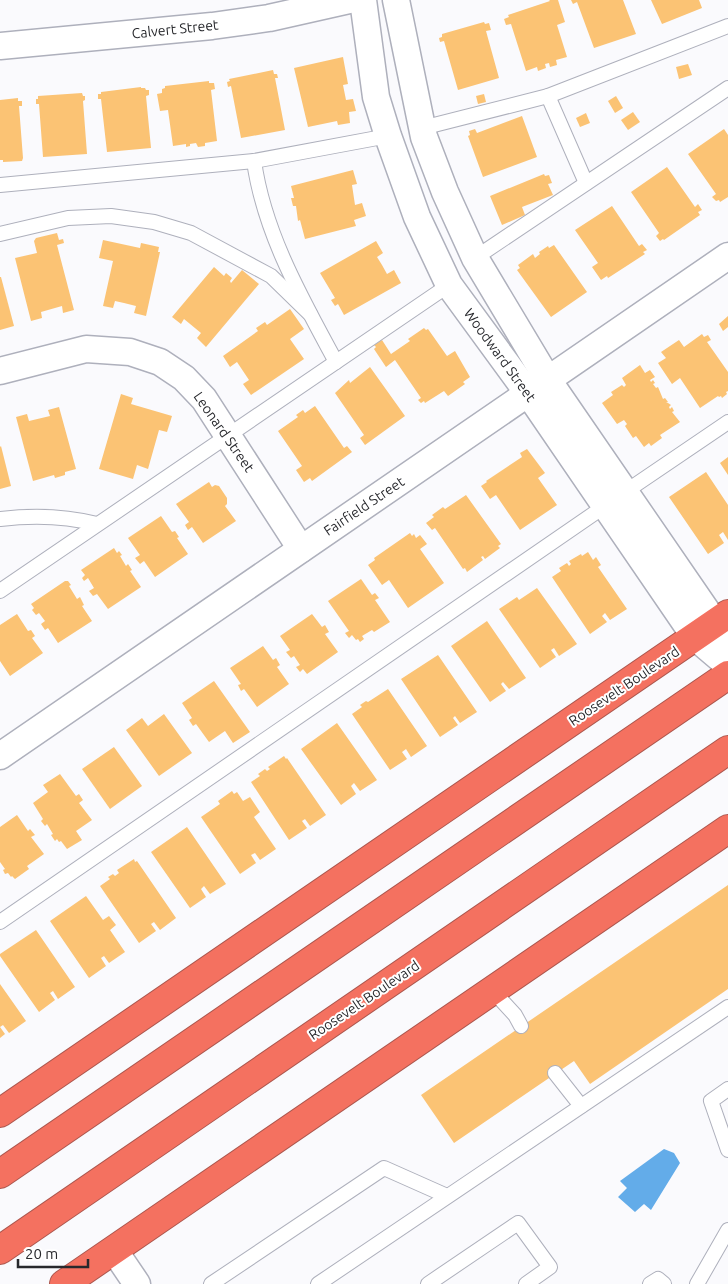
<svg xmlns="http://www.w3.org/2000/svg" width="728" height="1284" font-family="Ubuntu,sans-serif">
	<rect width="100%" height="100%" fill="#fafafd"/>
	<polygon fill="#63ace9" points="664,1149 674,1153 680,1163 651,1210 644,1204 635,1212 618,1197 627,1188 620,1181"/>
	<g fill="#fbc374">
		<polygon points="549,0 558,0 565,22 557,25 567,57 556,60 557,65 550,67 549,63 545,64 546,68 538,71 537,67 526,71 511,24 506,25 504,19 509,17 508,15 550,1"/>
		<polygon points="571,0 623,0 636,34 594,48 577,2 573,4"/>
		<polygon points="651,0 699,0 702,8 662,24"/>
		<polygon points="484,22 485,24 489,23 491,30 486,31 499,78 458,90 444,41 440,42 439,38 442,37 442,34"/>
		<polygon points="343,57 348,84 343,85 346,100 353,99 356,111 349,112 350,123 338,125 337,121 308,127 294,68"/>
		<polygon points="688,64 692,75 679,79 676,67"/>
		<polygon points="273,70 274,74 277,74 278,78 275,78 285,130 241,138 231,86 228,87 227,82 230,81 229,79"/>
		<polygon points="209,81 209,83 214,83 215,89 211,90 217,141 205,143 205,146 198,147 196,143 190,144 190,146 186,147 186,144 173,146 168,110 160,111 157,94 162,93 162,89 165,88 165,86"/>
		<polygon points="141,87 141,88 145,88 146,90 149,90 149,95 146,96 151,148 107,152 101,99 98,99 98,94 101,94 101,92"/>
		<polygon points="82,93 83,96 85,96 85,100 83,101 87,154 43,157 39,104 36,104 36,99 38,99 38,96"/>
		<polygon points="484,94 486,102 478,104 476,96"/>
		<polygon points="616,96 623,108 615,113 608,101"/>
		<polygon points="18,98 18,101 22,101 22,106 19,106 23,158 22,161 3,162 3,160 0,160 0,100"/>
		<polygon points="633,112 640,122 628,130 621,120"/>
		<polygon points="586,113 590,123 580,127 576,118"/>
		<polygon points="522,116 537,157 483,177 468,136 470,135 469,131 475,129 477,133"/>
		<polygon points="724,129 728,135 728,197 720,202 719,200 716,201 712,197 716,194 688,154"/>
		<polygon points="667,167 695,207 698,204 702,210 698,212 700,215 664,240 663,239 660,241 656,236 659,233 631,192"/>
		<polygon points="353,170 357,184 352,185 355,205 362,203 366,216 354,220 356,226 305,239 300,220 298,221 296,206 293,206 291,198 294,198 291,186"/>
		<polygon points="544,174 545,176 549,175 552,183 548,184 553,195 522,207 525,215 502,225 490,196"/>
		<polygon points="612,206 639,246 642,244 647,250 643,252 645,254 625,267 608,278 607,276 601,280 592,267 598,263 575,230"/>
		<polygon points="57,233 59,240 63,239 64,243 57,245 74,310 63,313 62,306 41,312 42,318 31,321 15,258 37,253 34,241 36,238"/>
		<polygon points="103,240 140,248 141,243 159,247 158,252 160,252 146,316 134,313 136,306 124,303 115,301 113,308 103,306 113,261 99,258"/>
		<polygon points="376,241 383,253 377,257 382,265 387,274 394,270 401,283 344,315 338,304 335,306 331,300 335,298 320,273"/>
		<polygon points="554,245 587,292 551,317 517,270 520,268 518,265 533,254 535,258 540,254 539,252 548,246 549,248"/>
		<polygon points="214,267 224,276 226,273 232,278 230,281 231,283 242,270 259,284 206,347 197,338 201,333 184,319 181,324 172,317"/>
		<polygon points="1,277 14,326 0,330 0,277"/>
		<polygon points="290,309 304,329 290,339 304,359 251,395 243,384 249,380 237,362 230,367 223,356 258,331 256,328 265,322 267,325"/>
		<polygon points="728,316 728,327 723,331 719,324"/>
		<polygon points="424,328 426,330 428,329 447,356 455,351 470,377 463,382 465,384 448,396 444,391 425,403 424,401 421,403 418,400 421,398 395,360 386,367 374,349 376,347 374,345 382,340 391,354 410,341 408,339"/>
		<polygon points="702,334 704,337 708,335 711,340 707,342 728,372 728,391 726,392 727,394 722,398 721,396 719,397 718,396 700,408 680,378 672,384 658,363 666,358 661,352 679,340 684,347"/>
		<polygon points="640,365 645,373 650,370 655,377 650,380 651,382 653,380 655,383 653,384 656,388 658,387 663,399 665,398 668,402 666,403 668,403 671,405 669,407 670,409 672,407 674,411 672,412 680,422 660,435 662,438 651,446 649,443 644,447 636,436 633,438 625,426 627,424 624,420 617,424 602,403 613,395 611,392 622,385 624,387 626,385 622,378"/>
		<polygon points="370,367 405,416 365,445 360,438 364,435 335,393 349,380 350,383"/>
		<polygon points="121,394 133,398 131,404 172,416 167,432 159,430 148,469 137,465 133,479 99,469"/>
		<polygon points="315,406 344,448 347,446 352,452 312,481 310,478 304,482 296,470 302,466 278,431 298,417 296,415 303,410 305,413"/>
		<polygon points="59,407 76,469 65,472 65,475 55,478 54,475 33,481 16,417 27,414 29,421 50,416 48,410"/>
		<polygon points="1,446 11,486 0,489 0,447"/>
		<polygon points="527,449 545,473 538,478 557,505 520,530 496,495 490,499 481,486 487,482 486,481 522,457 520,453"/>
		<polygon points="728,457 728,475 720,463"/>
		<polygon points="706,472 728,505 728,540 723,532 719,535 724,543 708,554 669,497"/>
		<polygon points="209,482 212,487 215,485 219,486 227,498 227,504 225,506 236,521 203,543 192,527 188,530 185,525 189,522 176,504"/>
		<polygon points="466,495 501,544 498,546 500,548 485,559 483,556 481,557 483,560 467,572 465,568 463,569 435,528 432,530 426,523 434,517 432,515 443,507 445,509"/>
		<polygon points="161,516 172,532 175,531 179,537 177,538 188,554 155,577 144,561 140,564 135,558 140,555 128,538"/>
		<polygon points="410,533 412,536 414,534 416,538 420,535 427,544 420,549 444,583 408,608 389,580 382,585 368,565 375,560 374,558"/>
		<polygon points="114,548 117,553 119,551 122,555 120,556 126,566 128,564 132,570 130,571 141,587 108,609 97,594 93,596 89,591 94,588 88,578 84,581 82,578 85,575 81,570"/>
		<polygon points="588,552 593,560 596,557 601,565 598,567 627,609 610,620 605,613 602,616 607,622 590,634 552,577 561,571 559,568 567,563 569,566 571,564 569,561 581,554 582,556"/>
		<polygon points="361,579 372,595 375,593 379,598 375,600 390,622 374,632 372,630 362,636 364,639 360,642 358,639 356,640 352,635 349,638 345,633 349,631 328,601"/>
		<polygon points="65,581 68,581 71,585 69,586 77,599 80,597 84,605 82,606 92,621 58,643 48,628 45,630 41,624 45,621 39,613 36,615 32,610 34,608 31,604"/>
		<polygon points="537,588 577,644 559,656 554,648 551,650 556,657 540,668 499,609 517,597 519,600"/>
		<polygon points="17,614 28,631 31,630 35,636 32,638 43,653 10,676 0,661 0,625"/>
		<polygon points="312,614 322,627 325,625 329,632 325,634 338,652 307,674 303,669 300,672 296,667 300,665 294,656 291,658 286,652 290,650 280,636"/>
		<polygon points="487,621 526,678 509,689 503,682 501,684 506,691 490,702 451,646"/>
		<polygon points="263,646 273,660 276,658 280,665 277,667 289,684 257,707 244,689 241,691 238,685 241,684 230,668"/>
		<polygon points="438,655 477,712 460,723 455,716 453,718 458,725 440,737 401,679"/>
		<polygon points="214,681 250,732 233,743 225,731 209,742 196,724 193,726 189,720 192,718 182,703"/>
		<polygon points="388,689 427,746 411,757 406,749 402,752 407,759 390,770 352,714 362,707 360,705 366,701 368,702"/>
		<polygon points="164,714 192,753 159,776 126,730 142,718 148,726"/>
		<polygon points="337,723 377,780 360,791 354,783 351,786 356,794 341,805 301,749"/>
		<polygon points="114,747 142,786 110,809 82,769"/>
		<polygon points="284,756 286,759 287,758 326,815 310,826 305,819 302,821 307,828 289,840 251,782 260,776 258,774 265,769 267,771 270,769 268,767"/>
		<polygon points="60,774 76,796 79,794 83,800 79,803 92,820 76,831 82,840 67,849 61,841 59,842 57,839 55,841 51,835 53,834 47,824 45,826 41,821 43,819 33,803 48,792 43,785"/>
		<polygon points="232,791 234,794 237,792 243,801 250,797 260,812 254,817 276,849 260,860 255,853 251,855 256,863 240,874 201,817 220,804 218,801"/>
		<polygon points="17,815 28,831 30,829 35,835 31,837 44,854 27,866 29,869 15,879 12,876 11,877 8,873 5,874 3,870 5,869 0,862 0,827"/>
		<polygon points="187,827 226,884 210,894 204,886 201,889 206,897 190,908 151,852"/>
		<polygon points="134,859 135,862 137,861 176,918 160,930 154,922 151,924 156,931 139,943 100,886 110,879 108,877 113,874 115,876 119,873 117,870"/>
		<polygon points="728,885 728,989 590,1084 574,1061 454,1143 421,1095"/>
		<polygon points="86,896 103,920 109,916 116,925 110,930 125,952 109,963 104,956 101,958 106,966 89,978 50,921"/>
		<polygon points="36,930 75,987 58,999 53,991 50,993 55,1000 39,1012 0,956 0,954"/>
		<polygon points="0,984 26,1021 9,1033 3,1025 0,1027 5,1034 0,1038"/>
	</g>
	<g fill="none" stroke-linecap="round" stroke-linejoin="round">
		<defs>
			<g id="lane">
				<polyline points="548,96 586,183"/>
				<polyline points="422,128 548,96 728,26"/>
				<path d="M254,161C264,233 302,299 336,362"/>
				<polyline points="0,185 254,161 388,136"/>
				<polyline points="0,234 68,218 111,216 154,222 191,233 271,276 310,314"/>
				<polyline points="475,258 728,88"/>
				<polyline points="625,492 728,422"/>
				<path d="M0,519C32,515 66,516 97,524"/>
				<polyline points="0,591 449,285"/>
				<polyline points="0,922 605,506"/>
				<polyline points="492,990 515,1015 521,1026"/>
				<polyline points="555,1073 581,1106"/>
				<polyline points="728,1089 711,1101 728,1150"/>
				<polyline points="211,1284 384,1168 447,1196"/>
				<polyline points="318,1284 728,1007"/>
				<polyline points="428,1284 518,1223 550,1267 526,1284"/>
				<polyline points="650,1284 658,1279 664,1284"/>
				<polyline points="697,1284 728,1230"/>
			</g>
			<g id="street">
				<polyline points="363,0 376,97 388,136 417,217 449,285 528,393 695,637 728,665"/>
				<polyline points="396,0 424,137 445,192 475,258 548,380 715,623 723,643"/>
				<polyline points="0,46 212,26 269,18 349,0"/>
				<polyline points="0,371 86,349 130,352 160,362 184,378 204,399 301,549"/>
				<polyline points="0,756 728,256"/>
				<polyline points="114,1250 137,1284"/>
			</g>
			<g id="highway">
				<polyline points="0,1113 728,614"/>
				<polyline points="0,1174 728,675"/>
				<polyline points="0,1250 728,750"/>
				<polyline points="64,1284 728,829"/>
			</g>
		</defs>
		<use href="#lane" stroke="#aeb0bc" stroke-width="16"/>
		<use href="#street" stroke="#aeb0bc" stroke-width="29"/>
		<use href="#highway" stroke="#ac574e" stroke-width="30"/>
		<use href="#lane" stroke="#fff" stroke-width="14"/>
		<use href="#street" stroke="#fff" stroke-width="26"/>
		<use href="#highway" stroke="#f47160" stroke-width="28"/>
	</g>
	<g text-anchor="middle" dominant-baseline="central" stroke-width="4" stroke-linejoin="round" paint-order="stroke">
		<g font-size="14" fill="#27282c" stroke="#fff">
			<text transform="translate(175 29) rotate(-6)">Calvert Street</text>
			<text transform="translate(500 355) rotate(54)">Woodward Street</text>
			<text transform="translate(224 432) rotate(55)">Leonard Street</text>
			<text transform="translate(364 506) rotate(-34)">Fairfield Street</text>
			<text transform="translate(624 686) rotate(-34)">Roosevelt Boulevard</text>
			<text transform="translate(364 1000) rotate(-34)">Roosevelt Boulevard</text>
		</g>
	</g>
	<path d="M18 1259v8h70v-8" fill="none" stroke="#27282c" stroke-width="2.5"/>
	<text x="25" y="1259" font-size="15" fill="#27282c" stroke="#ffffff" stroke-width="4" paint-order="stroke">20 m</text>
</svg>
